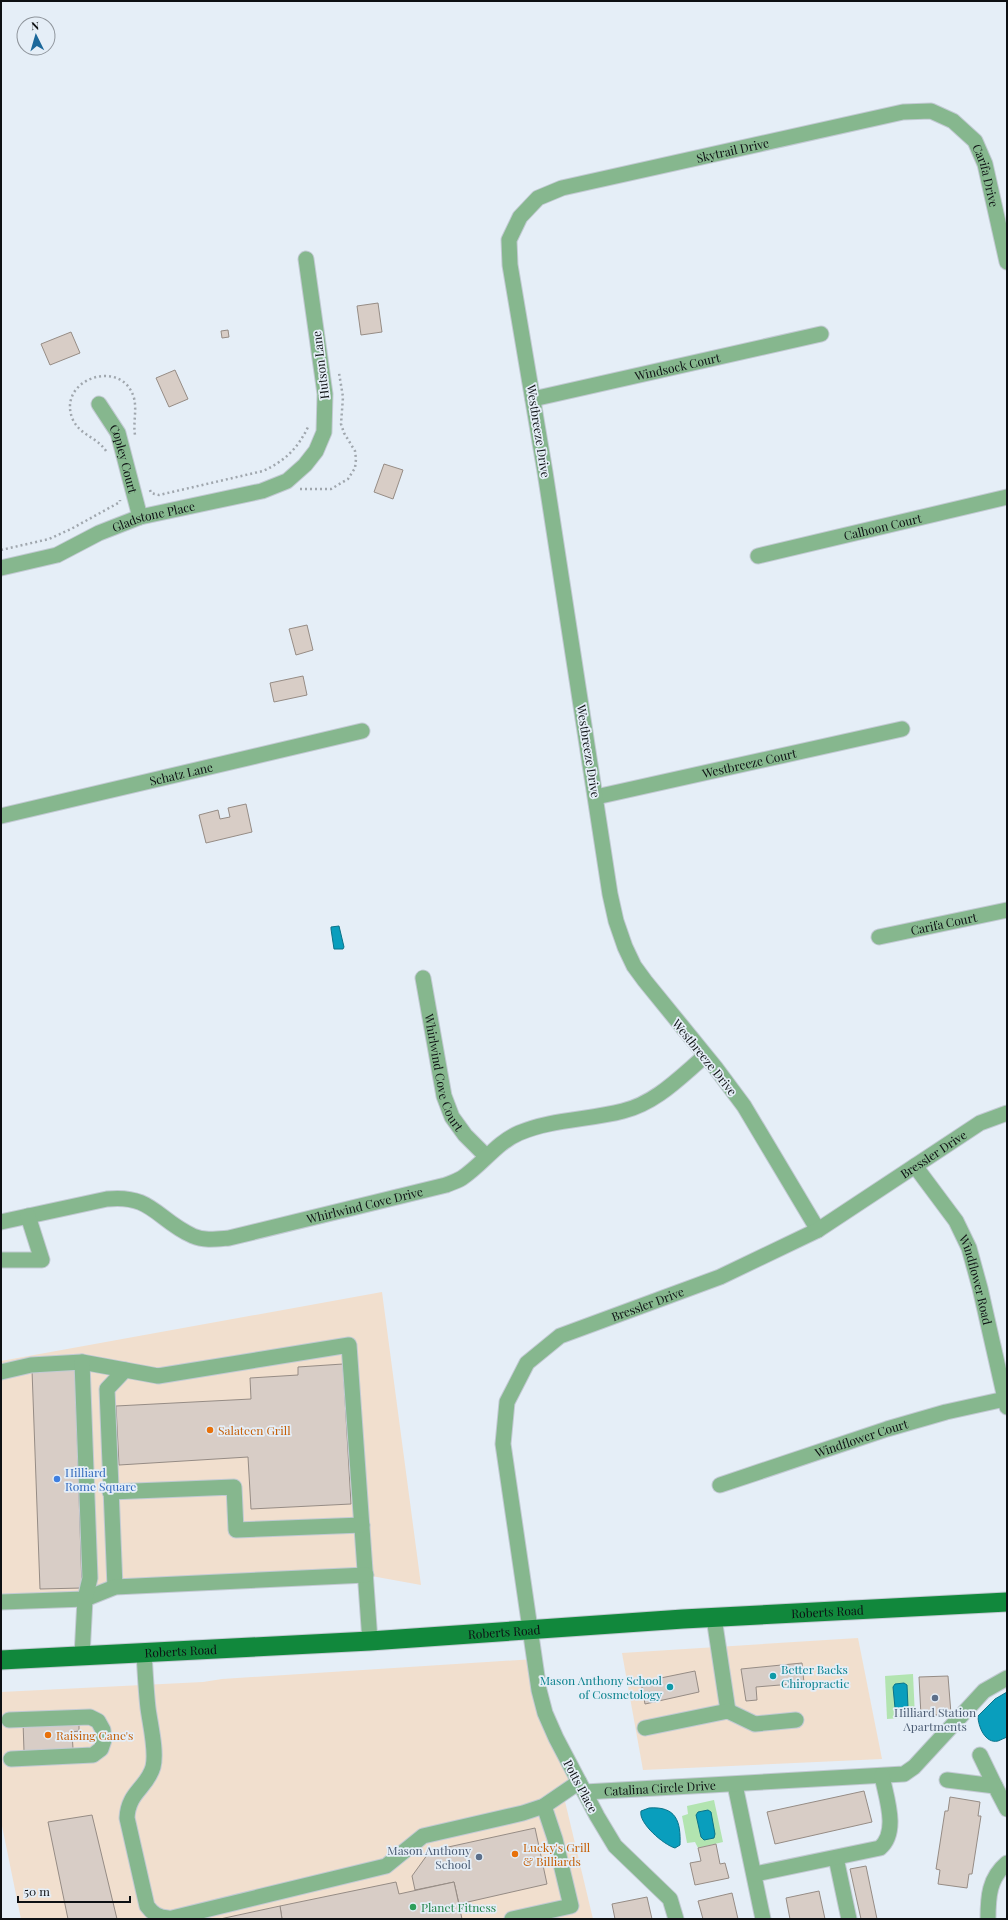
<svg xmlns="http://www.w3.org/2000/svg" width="1008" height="1920" font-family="'Playfair Display',serif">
	<rect width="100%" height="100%" fill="#e5eef7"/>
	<g fill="#f1dfce">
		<polygon points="382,1292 421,1585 366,1575 115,1587 85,1599 1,1602 1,1361"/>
		<polygon points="858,1638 882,1759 643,1770 622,1653"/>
		<polygon points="535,1659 536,1670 579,1782 563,1793 593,1919 21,1919 1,1821 1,1692 203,1682 222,1679"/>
	</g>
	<g fill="#b2e4b0">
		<polygon points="913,1674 915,1717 887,1719 885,1676"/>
		<polygon points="714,1800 723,1842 698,1848 695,1842 687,1843 682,1816 688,1814 687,1806"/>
	</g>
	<g fill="#099ebd" stroke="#0a738a">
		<polygon points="339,926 344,947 343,949 334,949 331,929 331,927"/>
		<polygon points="904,1683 907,1685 908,1707 907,1710 898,1710 895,1708 893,1687 895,1684"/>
		<path d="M1007,1692V1737C1004,1738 1001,1740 998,1741C985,1744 978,1726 978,1716L995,1699Z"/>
		<path d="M649,1808C676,1806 681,1821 680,1845L675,1848C664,1845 638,1823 641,1811Z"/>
		<polygon points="708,1810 711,1812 715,1834 714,1838 704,1840 701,1837 696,1815 698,1812"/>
	</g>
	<g fill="#d8cdc6" stroke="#968c85">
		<polygon points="378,303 382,332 361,335 357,306"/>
		<polygon points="228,330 229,337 222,338 221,331"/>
		<polygon points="71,332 80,353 50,365 41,344"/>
		<polygon points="175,370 188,399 169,407 156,378"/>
		<polygon points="384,464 403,470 393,499 374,492"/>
		<polygon points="307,625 313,650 296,655 289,629"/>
		<polygon points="303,676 307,695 274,702 270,683"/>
		<polygon points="246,804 252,832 206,843 199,815 218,810 220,819 230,817 228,808"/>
		<polygon points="343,1364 351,1504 251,1509 248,1457 119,1465 116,1406 251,1399 250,1378 298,1375 298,1367"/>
		<polygon points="75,1368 82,1588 40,1589 32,1370"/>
		<polygon points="802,1663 804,1683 756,1687 757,1700 746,1701 741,1669"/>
		<polygon points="695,1671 699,1692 645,1704 641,1682"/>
		<polygon points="948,1676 951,1714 921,1716 919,1677"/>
		<polygon points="79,1720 79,1731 72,1732 73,1749 24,1751 23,1722"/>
		<polygon points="864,1791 872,1822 775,1844 767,1812"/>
		<polygon points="950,1797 980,1802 978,1816 981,1816 972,1874 969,1874 967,1888 938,1884 940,1870 936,1869 945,1811 948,1811"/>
		<polygon points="92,1815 117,1919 68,1919 48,1822"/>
		<polygon points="535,1828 547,1884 459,1904 454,1882 415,1890 412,1876 430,1851"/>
		<polygon points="716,1844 720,1864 725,1863 729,1878 695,1885 690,1863 701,1861 698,1848"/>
		<polygon points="866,1866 877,1919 861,1919 850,1869"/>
		<polygon points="396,1882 399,1894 454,1882 462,1919 282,1919 280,1906"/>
		<polygon points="819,1891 825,1919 790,1919 786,1898"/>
		<polygon points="732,1893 738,1919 703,1919 698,1901"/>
		<polygon points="647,1897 652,1919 615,1919 612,1904"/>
		<polygon points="280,1906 282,1919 220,1919"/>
	</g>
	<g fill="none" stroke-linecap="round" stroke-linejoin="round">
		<defs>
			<g id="minor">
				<path id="s1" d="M533,399L821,334"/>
				<path id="s2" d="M99,404L118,433L140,517"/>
				<path id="s3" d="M758,556L1007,497"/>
				<path id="s4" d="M1,568L57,555L99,533L140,517L262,491L287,481L305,465L316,451L324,432L325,394L306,259"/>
				<path id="s5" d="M596,797L902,729"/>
				<path id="s6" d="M1,816L362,731"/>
				<path id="s7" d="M879,937L1007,910"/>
				<path id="s8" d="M423,978L444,1096L452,1117L465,1135L486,1156"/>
				<path id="s9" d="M915,1166L956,1221L969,1248L980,1288L1007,1407"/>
				<path id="s10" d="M1,1222L107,1199C152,1194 157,1220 193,1236C204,1241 217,1239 229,1238L446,1185C451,1183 457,1181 462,1178C483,1164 496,1143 519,1133C552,1119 589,1120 623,1111C656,1103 680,1077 705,1056"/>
				<path id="s11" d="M818,1230L744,1106L715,1067L645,981L634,966L625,947L616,921L610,894L545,472L510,265L509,240L520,217L538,198L562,188L903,112L931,111L953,121L975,141L985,164L1007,262"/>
				<polyline points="1,1260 42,1260 28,1216"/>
				<polyline points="1,1372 31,1365 82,1362 158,1376 349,1345 370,1641"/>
				<path id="s12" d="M720,1485L887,1429L946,1412L1005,1399"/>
				<polyline points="110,1492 234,1487 236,1530 362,1525"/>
				<polyline points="115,1587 107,1389 125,1370"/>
				<polyline points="1,1602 85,1599 115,1587 366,1575"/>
				<polyline points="714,1618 728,1711"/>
				<path d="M144,1652C145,1671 146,1690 148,1708C150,1724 157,1751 153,1767C147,1788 128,1792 127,1818L147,1906C153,1914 158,1917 168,1918"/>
				<polyline points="82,1656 85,1599 90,1578 82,1362"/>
				<polyline points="9,1720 90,1717 98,1721 103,1730 104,1740 101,1749 93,1755 11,1759"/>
				<polyline points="645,1728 728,1711 755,1724 796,1720"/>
				<polyline points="980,1755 995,1786"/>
				<polyline points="947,1780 995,1786 1007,1809"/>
				<polyline points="735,1785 763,1919"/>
				<path id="s13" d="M585,1792L904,1774L914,1767L984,1691L1007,1678"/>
				<polyline points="836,1858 849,1919"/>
				<path d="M755,1874L880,1848C899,1832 886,1797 882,1776"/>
				<polyline points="168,1919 386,1866 423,1836 523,1813 544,1806 579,1782"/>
				<polyline points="512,1919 571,1906 555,1839 544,1806"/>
				<path id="s14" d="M676,1919L670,1899L615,1846L597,1816L556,1738L545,1713L539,1690L503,1444L507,1402L527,1363L560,1336L720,1277L818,1230L980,1123L1007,1113"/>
				<path d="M988,1919C988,1897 989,1878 1007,1863"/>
			</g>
			<g id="major">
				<path id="s15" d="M1,1660L370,1641L683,1619L1007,1602"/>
			</g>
		</defs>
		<use href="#minor" stroke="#c2cad3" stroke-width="17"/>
		<use href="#major" stroke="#c2cad3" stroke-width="21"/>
		<g stroke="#a0a7ae" stroke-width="2.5" stroke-dasharray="2 3" stroke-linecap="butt">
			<path d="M106,451C97,437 81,436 73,420C55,380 122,356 134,398C137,410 133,423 135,435"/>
			<polyline points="300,489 331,489 348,479 355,468 356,459 355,451 344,433 341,424 343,397 339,373"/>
			<path d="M150,490L151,493L159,495L263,471C285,461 298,448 308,427"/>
			<polyline points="1,550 49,539 71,529 120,502 120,500"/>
		</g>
		<use href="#minor" stroke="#86b78e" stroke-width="15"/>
		<use href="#major" stroke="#11883c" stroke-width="19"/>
	</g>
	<g fill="#e8710a" stroke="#e5eef7" stroke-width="1.5">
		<circle cx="210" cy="1430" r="4"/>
		<circle cx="48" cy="1735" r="4"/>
		<circle cx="515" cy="1854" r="4"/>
	</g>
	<circle fill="#3f7fe0" stroke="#e5eef7" stroke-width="1.5" cx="57" cy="1479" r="4"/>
	<g fill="#0f9aa8" stroke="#e5eef7" stroke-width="1.5">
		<circle cx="773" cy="1676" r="4"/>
		<circle cx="670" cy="1687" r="4"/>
	</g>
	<g fill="#5c6f8a" stroke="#e5eef7" stroke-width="1.5">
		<circle cx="935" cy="1698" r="4"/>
		<circle cx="479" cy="1857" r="4"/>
	</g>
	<circle fill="#2e9e5b" stroke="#e5eef7" stroke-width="1.5" cx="413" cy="1907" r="4"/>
	<g text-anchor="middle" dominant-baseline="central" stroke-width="3.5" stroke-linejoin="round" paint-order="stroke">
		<g font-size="12" fill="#0d1013" stroke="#e5eef7">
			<text stroke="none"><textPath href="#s11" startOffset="1313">Skytrail Drive</textPath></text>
			<text stroke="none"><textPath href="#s11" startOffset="1606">Carifa Drive</textPath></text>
			<text transform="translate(320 365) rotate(-97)">Hutson Lane</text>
			<text stroke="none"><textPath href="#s1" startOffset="148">Windsock Court</textPath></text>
			<text transform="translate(539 431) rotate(81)">Westbreeze Drive</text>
			<text stroke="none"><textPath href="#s2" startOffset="61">Copley Court</textPath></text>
			<text stroke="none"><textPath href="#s4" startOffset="162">Gladstone Place</textPath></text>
			<text stroke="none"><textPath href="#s3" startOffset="128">Calhoon Court</textPath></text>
			<text transform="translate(589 751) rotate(81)">Westbreeze Drive</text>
			<text stroke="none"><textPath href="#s5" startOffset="157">Westbreeze Court</textPath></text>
			<text stroke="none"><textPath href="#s6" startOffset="185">Schatz Lane</textPath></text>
			<text stroke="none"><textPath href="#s7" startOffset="66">Carifa Court</textPath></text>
			<text transform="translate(705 1057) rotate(51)">Westbreeze Drive</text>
			<text stroke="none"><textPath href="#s8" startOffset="97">Whirlwind Cove Court</textPath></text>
			<text stroke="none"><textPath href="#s14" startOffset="1066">Bressler Drive</textPath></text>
			<text stroke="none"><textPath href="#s10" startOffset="381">Whirlwind Cove Drive</textPath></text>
			<text stroke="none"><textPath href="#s9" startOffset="131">Windflower Road</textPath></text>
			<text stroke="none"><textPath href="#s14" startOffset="742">Bressler Drive</textPath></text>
			<text stroke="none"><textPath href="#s12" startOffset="149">Windflower Court</textPath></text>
			<text stroke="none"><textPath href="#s15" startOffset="828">Roberts Road</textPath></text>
			<text stroke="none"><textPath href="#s15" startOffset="504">Roberts Road</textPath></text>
			<text stroke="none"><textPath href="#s15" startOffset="180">Roberts Road</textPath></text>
			<text transform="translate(581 1786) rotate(62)">Potts Place</text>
			<text stroke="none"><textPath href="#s13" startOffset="75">Catalina Circle Drive</textPath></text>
		</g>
		<g font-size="12" fill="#c56008" stroke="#e5eef7" text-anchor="start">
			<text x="218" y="1430">Salateen Grill</text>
			<text x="56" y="1735">Raising Cane's</text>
			<text x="523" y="1847">Lucky's Grill<tspan x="523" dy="14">&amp; Billiards</tspan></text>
		</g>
		<g font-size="12" fill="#366cbe" stroke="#e5eef7" text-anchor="start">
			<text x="65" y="1472">Hilliard<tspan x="65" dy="14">Rome Square</tspan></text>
		</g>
		<g font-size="12" fill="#0d838f" stroke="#e5eef7" text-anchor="start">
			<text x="781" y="1669">Better Backs<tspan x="781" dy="14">Chiropractic</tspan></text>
			<text x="662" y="1680" text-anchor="end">Mason Anthony School<tspan x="662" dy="14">of Cosmetology</tspan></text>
		</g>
		<g font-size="12" fill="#4e5e75" stroke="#e5eef7">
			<text x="935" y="1712">Hilliard Station<tspan x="935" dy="14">Apartments</tspan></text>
			<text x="471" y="1850" text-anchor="end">Mason Anthony<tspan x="471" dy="14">School</tspan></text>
		</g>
		<g font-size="12" fill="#27864d" stroke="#e5eef7" text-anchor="start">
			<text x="421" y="1907">Planet Fitness</text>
		</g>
	</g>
	<rect width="1008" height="1920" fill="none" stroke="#0d1013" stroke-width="4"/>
	<g transform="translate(36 36) rotate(355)"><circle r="19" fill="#e5eef7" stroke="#8f959c"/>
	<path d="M0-3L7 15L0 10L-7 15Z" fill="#1c689b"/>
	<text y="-6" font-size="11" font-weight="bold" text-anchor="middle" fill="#0d1013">N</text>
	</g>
	<path d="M18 1896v6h112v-6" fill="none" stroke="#0d1013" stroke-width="2"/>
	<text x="24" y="1896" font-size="12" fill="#0d1013" stroke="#e5eef7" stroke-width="3" paint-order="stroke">50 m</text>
</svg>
